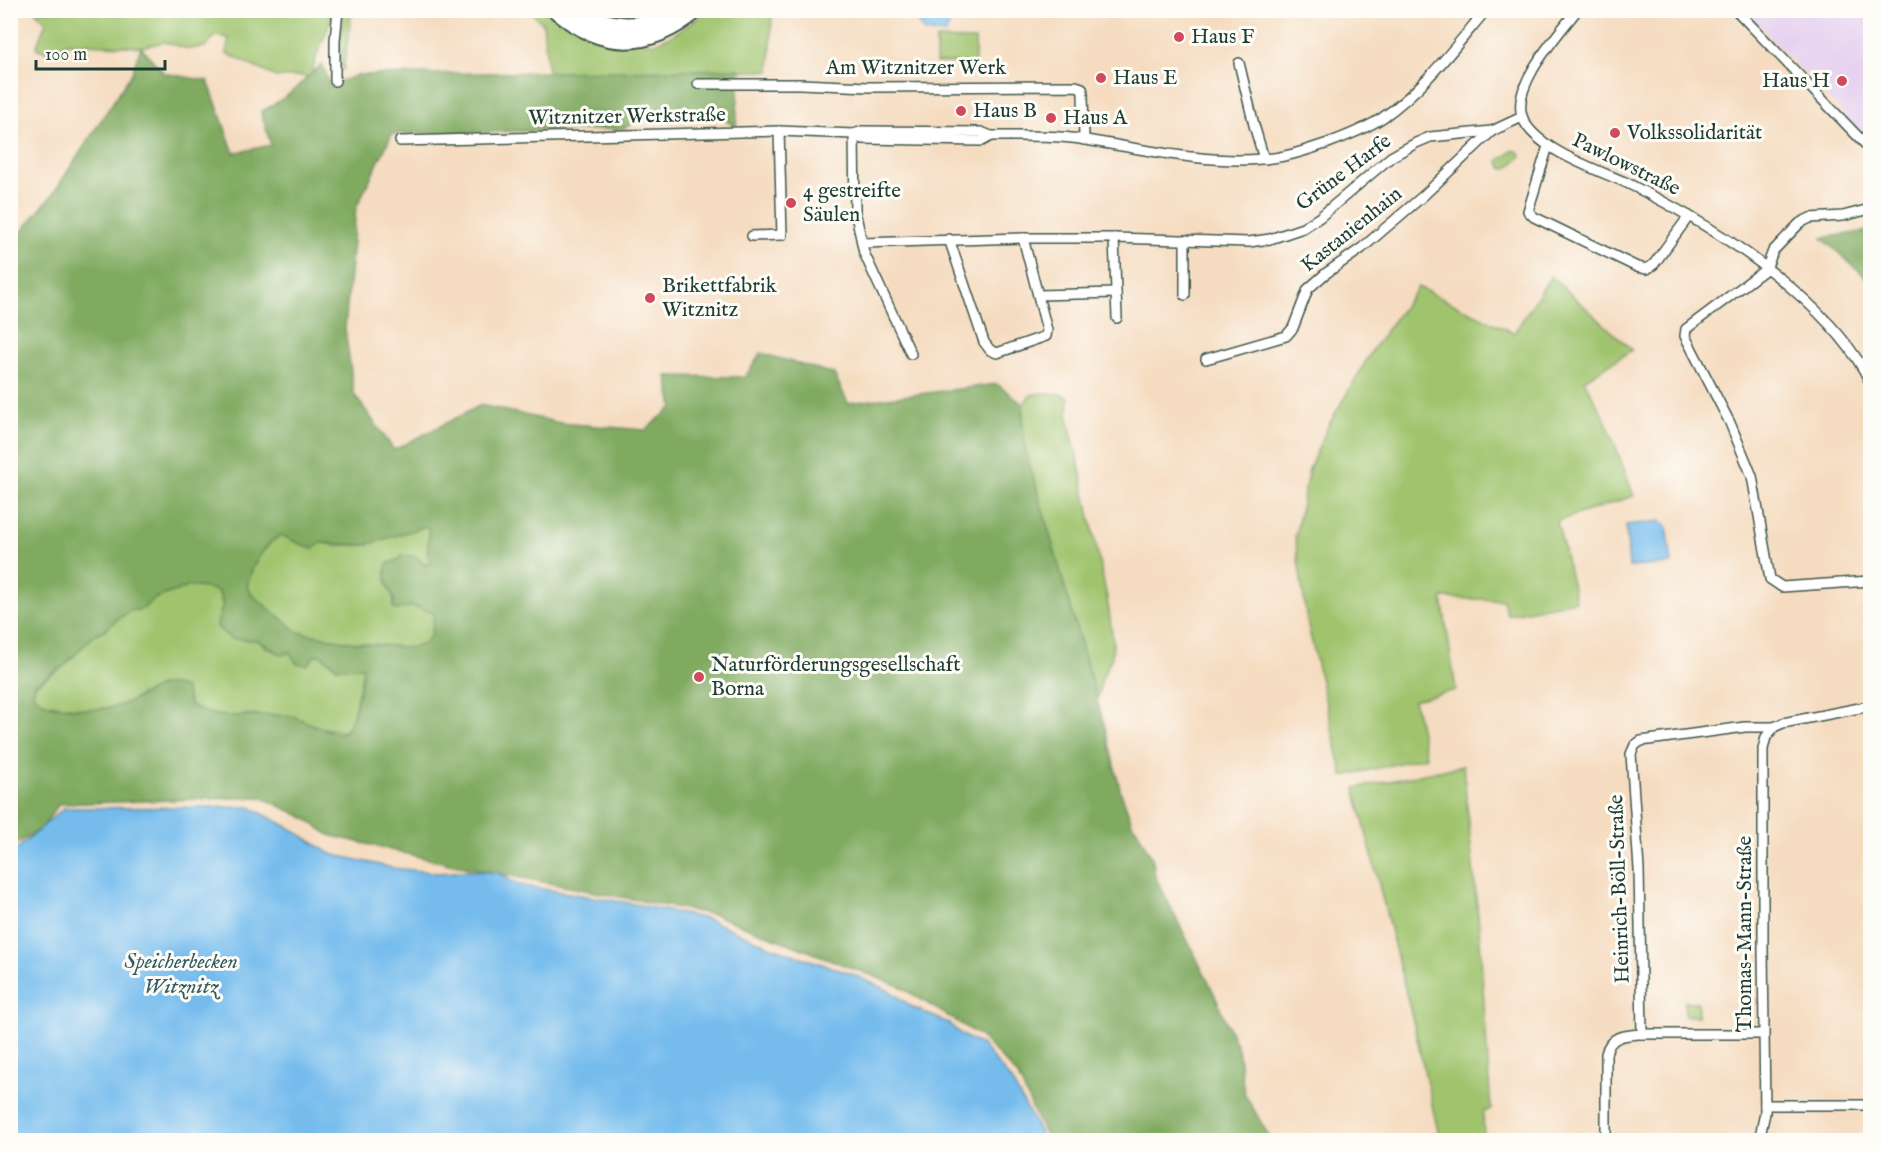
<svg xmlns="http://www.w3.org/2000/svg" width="1881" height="1151" font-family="'IM FELL English',serif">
	<rect width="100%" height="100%" fill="#fdfcf7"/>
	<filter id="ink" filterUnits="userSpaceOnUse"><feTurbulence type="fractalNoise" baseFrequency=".0167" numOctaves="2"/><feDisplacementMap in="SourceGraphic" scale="12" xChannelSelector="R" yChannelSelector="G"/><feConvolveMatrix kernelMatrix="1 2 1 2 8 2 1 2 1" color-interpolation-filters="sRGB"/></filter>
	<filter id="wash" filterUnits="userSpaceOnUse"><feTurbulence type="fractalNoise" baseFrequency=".008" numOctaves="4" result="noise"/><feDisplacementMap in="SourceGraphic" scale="24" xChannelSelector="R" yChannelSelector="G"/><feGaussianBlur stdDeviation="1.35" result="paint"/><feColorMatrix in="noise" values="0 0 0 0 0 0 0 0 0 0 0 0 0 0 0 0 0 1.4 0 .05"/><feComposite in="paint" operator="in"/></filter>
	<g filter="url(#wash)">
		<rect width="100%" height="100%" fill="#f5dcc0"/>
		<polygon fill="#e6d2f0" points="1744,11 1870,11 1870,141 1769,37 1770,35"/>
		<g fill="#a0c46e" stroke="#608051" stroke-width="1.5">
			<path d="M35,11H332C330,34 313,53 312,76L276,77L226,53L229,38L215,36L205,47L189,49L164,42L141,47L68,43L48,53L36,48L46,22Z"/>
			<polygon points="343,11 352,11 343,71 339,57"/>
			<polygon points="530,11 549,11 652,44 671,36 687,26 706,11 772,11 770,71 548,72 543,24"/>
			<polygon points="587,11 665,11 633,21"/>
			<polygon points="936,39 975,40 975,63 936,63"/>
			<polygon points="1514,150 1520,153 1521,157 1506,169 1503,169 1498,161"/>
			<polygon points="1551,276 1632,350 1584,380 1606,421 1634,496 1557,521 1576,601 1507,615 1503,600 1442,598 1456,690 1414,700 1426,757 1343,776 1307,621 1295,537 1309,469 1329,424 1373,349 1418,287 1514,333"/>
			<path d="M1043,393L1060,394L1069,398L1068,420L1078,460L1107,598L1113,641L1112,657L1101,681L1097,701L1035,483C1025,455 1022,434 1023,404L1031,395Z"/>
			<path d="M424,527L428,528C431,536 426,545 428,554C429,557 430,560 430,563L388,587L394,598L393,608L396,610L413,606L434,613L432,633L426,643L413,648L349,642L298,632L252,595L247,587C250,568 264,544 281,535L334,545H365Z"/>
			<polygon points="190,586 212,589 219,592 231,639 257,640 270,650 319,654 337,668 362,667 363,671 352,720 344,732 252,714 229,717 202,713 190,705 185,688 140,695 129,703 103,710 90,710 42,703 33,694 35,685 64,666 95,634 106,629 116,620 130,611 143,609 153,599"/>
			<polygon points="1463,766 1479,926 1491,1110 1483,1112 1484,1140 1440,1140 1413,1021 1355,788"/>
			<rect x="1685" y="1002" width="13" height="14"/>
		</g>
		<g fill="#80aa61" stroke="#50744a" stroke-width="1.5" fill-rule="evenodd">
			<path d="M141,47L164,73L208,81L234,153L271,145L261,112L287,96L322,64L330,85L358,75L740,69L736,127L709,110L656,112L622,129L392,134L356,208L345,328L354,394L394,450L481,405L560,423L645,430L673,407L667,376L745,377L761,353L834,374L848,403L997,384L1023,404C1022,434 1025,455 1035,483L1105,728L1121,793L1133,826L1136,828L1153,860L1155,876L1213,991L1238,1049L1244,1092L1271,1140H1050L1039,1124L1018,1076L979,1035L899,986L715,915L449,864L329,835L305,818L261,797L59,804L41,829L11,847V244L53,194L132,73ZM423,527L428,528C431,536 426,545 428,554C429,557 430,560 430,563L425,565L415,556H402L399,559L387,564C386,569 385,574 386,579C387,590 397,596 393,607L396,610L413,606L434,613L432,633L426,643L413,648L349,642L298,632L252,595L247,587C250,568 264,544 281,535L309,548H314L321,543L365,545ZM190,586L212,589L219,592L223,604L217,624L218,628L231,639L257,640L282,655L290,652L296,663L308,665L315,655C324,654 331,662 337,668L362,667L363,671C361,683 354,727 344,732C335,737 303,719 292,716C287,714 280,715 274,715C244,714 216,722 190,705L185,688C157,677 148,696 126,703C107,710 91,710 71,708C55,707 44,706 33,694L35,684L64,666L95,634L106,629L116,620L130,611L143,609L153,599Z"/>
			<polygon points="1868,231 1870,232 1870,281 1822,238"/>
		</g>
		<g fill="#75bced" stroke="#4a7c90" stroke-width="1.5">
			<polygon points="916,11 952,11 953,17 945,34 924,32 914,14"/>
			<polygon points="1661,521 1667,526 1672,564 1629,567 1626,525"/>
			<polygon points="250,807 295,831 331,854 393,868 439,873 470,871 498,873 519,885 629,903 707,919 774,948 852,974 890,991 914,1008 948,1023 963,1036 982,1045 1012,1082 1044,1140 11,1140 11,850 19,847 64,808"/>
		</g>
	</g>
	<g filter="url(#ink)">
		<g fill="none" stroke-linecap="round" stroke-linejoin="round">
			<defs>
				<g id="minor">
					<path d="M1577,10C1558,35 1512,84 1522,116C1532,148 1598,170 1627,183C1647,193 1668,204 1687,215C1750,251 1839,316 1870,382"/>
					<polyline points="1736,10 1870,149"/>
					<polyline points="1239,63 1254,125 1264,159"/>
					<polyline points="335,81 335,40 338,10"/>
					<polyline points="698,84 801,84 868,87 1076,86 1082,88 1083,93 1084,140"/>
					<polyline points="854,134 855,211 862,243 1023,238 1114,238 1249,242 1270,239 1303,228 1320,217 1391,157 1416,143 1430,137 1492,131 1522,117"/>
					<polyline points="854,134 862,139 982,141 991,136"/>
					<path d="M400,141L779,131L854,134L862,131L981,132L991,136C1022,136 1055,135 1086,140C1144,149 1204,164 1262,159C1285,158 1307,150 1328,143C1347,136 1365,129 1382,118C1423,90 1454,48 1486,10"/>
					<polyline points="1548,146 1528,211 1534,217 1637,267 1647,269 1654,264 1689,216"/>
					<polyline points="1870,209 1843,216 1810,218 1800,223 1773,251 1766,269 1686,329 1685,336 1730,423 1752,476 1770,579 1782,587 1870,581"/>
					<polyline points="752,236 782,235 779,131"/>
					<polyline points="1114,238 1117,318"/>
					<polyline points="949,239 984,342 990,350 997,353 1046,336 1047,330 1023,238"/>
					<polyline points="1185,240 1185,295"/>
					<polyline points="862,243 864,253 911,354"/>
					<polyline points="1038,295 1116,293"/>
					<polyline points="1206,359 1286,336 1293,328 1308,289 1325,274 1362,248 1423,196 1492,131"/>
					<polyline points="1642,1034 1639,869 1631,754 1635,745 1641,741 1745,727 1774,727 1783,723 1870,706"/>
					<polyline points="1765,1105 1870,1105"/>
					<path d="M1606,1140V1054C1610,1035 1625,1035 1642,1034H1763"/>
					<polyline points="1755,1140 1760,1136 1765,1113 1763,947 1763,749 1766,737 1774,727"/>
				</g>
				<g id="motorway">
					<path d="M556,10C603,50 649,49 696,10"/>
					<path d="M578,10C609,29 643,32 674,10"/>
				</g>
			</defs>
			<use href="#minor" stroke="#3f5549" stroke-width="12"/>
			<use href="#motorway" stroke="#3f5549" stroke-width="20"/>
			<use href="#minor" stroke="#fff" stroke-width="9"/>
			<use href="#motorway" stroke="#fff" stroke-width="16"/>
		</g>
	</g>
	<g fill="#d1495b" stroke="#fdfcf7" stroke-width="2">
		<circle cx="1179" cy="37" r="6"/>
		<circle cx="1101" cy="78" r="6"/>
		<circle cx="1842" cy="81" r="6"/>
		<circle cx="961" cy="111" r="6"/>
		<circle cx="1051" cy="118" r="6"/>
		<circle cx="1615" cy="133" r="6"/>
		<circle cx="791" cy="203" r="6"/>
		<circle cx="650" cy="298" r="6"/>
		<circle cx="699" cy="677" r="6"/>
	</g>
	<g text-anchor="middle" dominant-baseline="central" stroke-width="6" stroke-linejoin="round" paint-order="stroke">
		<g font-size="21" fill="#1f3d34" stroke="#fdfcf7" text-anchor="start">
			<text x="1191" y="37">Haus F</text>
			<text x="1113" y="78">Haus E</text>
			<text x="1830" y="81" text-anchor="end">Haus H</text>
			<text x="973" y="111">Haus B</text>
			<text x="1063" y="118">Haus A</text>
			<text x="1627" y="133">Volkssolidarität</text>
			<text x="803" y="191">4 gestreifte<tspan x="803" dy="24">Säulen</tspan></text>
			<text x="662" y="286">Brikettfabrik<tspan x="662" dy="24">Witznitz</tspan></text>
			<text x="711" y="665">Naturförderungsgesellschaft<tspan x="711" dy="24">Borna</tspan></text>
		</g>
		<g font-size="21" fill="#1f3d34" stroke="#fdfcf7">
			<text x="916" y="68">Am Witznitzer Werk</text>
			<text transform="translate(627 117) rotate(-1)">Witznitzer Werkstraße</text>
			<text transform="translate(1626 165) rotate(26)">Pawlowstraße</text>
			<text transform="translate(1344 173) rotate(-37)">Grüne Harfe</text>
			<text transform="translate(1352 230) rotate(-39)">Kastanienhain</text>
			<text transform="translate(1620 889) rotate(-92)">Heinrich-Böll-Straße</text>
			<text transform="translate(1745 934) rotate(-90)">Thomas-Mann-Straße</text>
		</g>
		<g font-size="22" font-style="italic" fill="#345d62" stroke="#fdfcf7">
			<text x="181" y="962">Speicherbecken<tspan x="181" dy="25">Witznitz</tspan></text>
		</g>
	</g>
	<rect width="1881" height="1151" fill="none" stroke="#fdfcf7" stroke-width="36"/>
	<path d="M36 60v9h129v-9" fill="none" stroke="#1f3d34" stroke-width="3"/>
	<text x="45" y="60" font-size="18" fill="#1f3d34" stroke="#fdfcf7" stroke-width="4.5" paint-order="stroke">100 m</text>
</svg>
